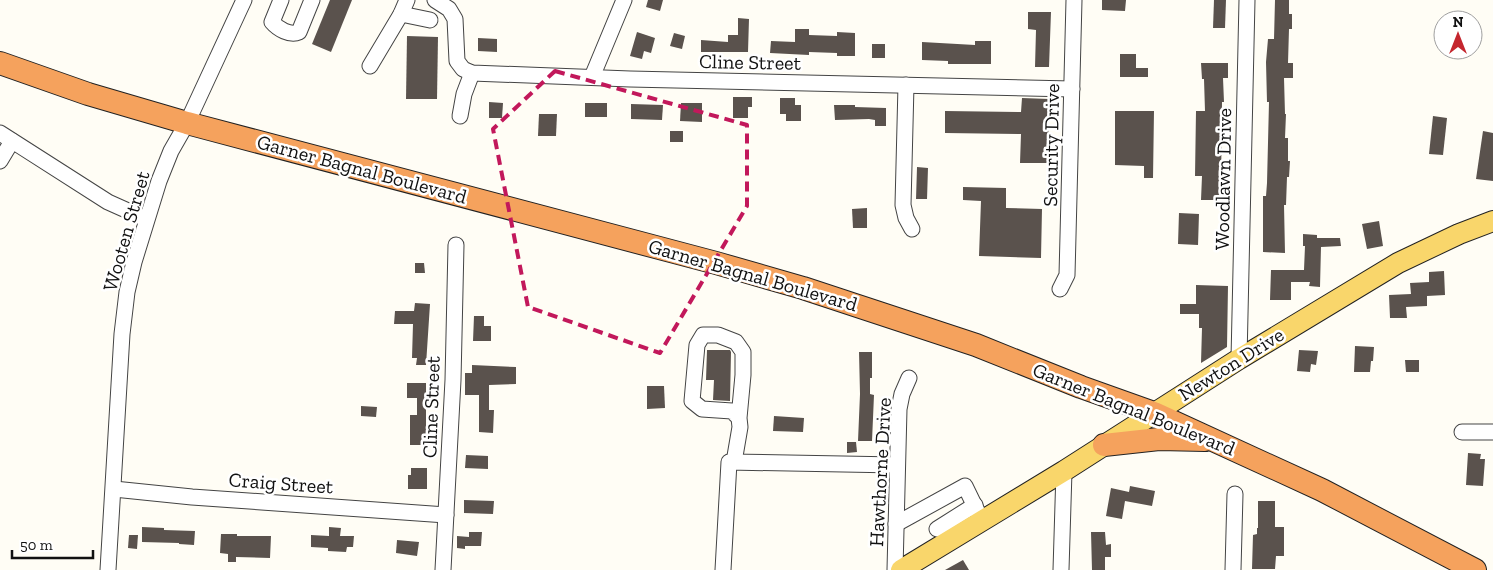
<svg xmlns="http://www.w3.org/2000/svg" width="1493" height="570" font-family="'Zilla Slab',serif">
	<rect width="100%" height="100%" fill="#fffdf5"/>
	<g fill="#5a524d">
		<polygon points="330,0 352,0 331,52 312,44"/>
		<polygon points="648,0 663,0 660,11 646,7"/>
		<polygon points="1102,0 1126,0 1125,11 1102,10"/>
		<polygon points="1214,0 1226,0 1225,28 1213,28"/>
		<polygon points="1275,0 1289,0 1289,14 1292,14 1292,29 1289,29 1288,63 1293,63 1293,78 1284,78 1285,114 1286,114 1285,138 1288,138 1288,161 1290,161 1289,177 1287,177 1286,205 1284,205 1285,253 1263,252 1263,196 1266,196 1267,183 1269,102 1267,102 1266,62 1268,39 1274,39"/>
		<polygon points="1028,12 1051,12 1049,67 1035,67 1036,30 1028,29"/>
		<polygon points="738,18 749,19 748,52 701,52 701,40 728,42 728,35 738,35"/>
		<polygon points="795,29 809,29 809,35 837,36 837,32 855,33 855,56 837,56 837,53 809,52 809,55 770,53 771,41 795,42"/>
		<polygon points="637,32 655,38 651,53 644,51 642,59 630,56"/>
		<polygon points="674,33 685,36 682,49 670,46"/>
		<polygon points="407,36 438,37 437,99 406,99"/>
		<polygon points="478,38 497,39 497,52 478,51"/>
		<polygon points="975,41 991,41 991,64 948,64 948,61 922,60 922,42 975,45"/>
		<rect x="872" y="44" width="13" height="14"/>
		<polygon points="1120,54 1136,54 1136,68 1148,68 1148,77 1120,77"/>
		<polygon points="1201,63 1228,63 1228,78 1223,78 1224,102 1222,102 1221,185 1222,185 1222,200 1201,200 1202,176 1195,176 1196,111 1205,111 1204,79 1202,79"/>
		<polygon points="733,97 752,97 752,107 748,107 748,118 733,118"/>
		<polygon points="780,98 795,98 795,105 801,105 801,121 786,121 786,114 780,114"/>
		<polygon points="1022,98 1049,99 1048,163 1020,163 1021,134 945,133 945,111 1021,112"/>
		<polygon points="489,102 503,103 502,118 489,118"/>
		<rect x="585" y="103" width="22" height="14"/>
		<polygon points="681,103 702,103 702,122 680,121"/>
		<polygon points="631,104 663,105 662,120 631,119"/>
		<polygon points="834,105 855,105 855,107 886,108 886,126 875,126 875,120 869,119 835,120"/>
		<polygon points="1115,111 1154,111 1153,178 1144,178 1144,166 1115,165"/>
		<polygon points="539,114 557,114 556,136 538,136"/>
		<polygon points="1433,116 1447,118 1443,155 1429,154"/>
		<rect x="670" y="131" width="13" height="11"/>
		<polygon points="1483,131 1493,133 1493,181 1476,179"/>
		<polygon points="917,167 928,168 927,199 916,199"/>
		<polygon points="963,187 1006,188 1006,208 1042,209 1041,258 979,256 981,201 963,200"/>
		<polygon points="867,208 867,228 853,228 852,209"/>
		<polygon points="1179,213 1199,214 1198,245 1178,244"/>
		<polygon points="1379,221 1383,246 1367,249 1362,224"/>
		<polygon points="1303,234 1317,235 1317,238 1340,238 1341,246 1321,247 1320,287 1309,286 1310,282 1291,282 1291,300 1270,300 1271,270 1304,270 1305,246 1303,246"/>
		<polygon points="415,263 424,263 425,273 415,273"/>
		<polygon points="1444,271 1445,295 1427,296 1427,306 1406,307 1407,318 1390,318 1389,295 1411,294 1410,283 1429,282 1429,272"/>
		<polygon points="1196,285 1228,286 1227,347 1201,363 1202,328 1199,328 1199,314 1180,314 1180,304 1196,304"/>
		<polygon points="415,303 430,304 426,365 416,365 417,358 412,358 413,324 394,324 395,311 414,311"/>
		<polygon points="474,316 484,316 484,326 491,326 491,341 473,341"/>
		<polygon points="1355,346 1374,347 1373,361 1371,361 1370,372 1354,372"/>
		<polygon points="707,350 730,350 731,352 730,401 713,400 714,380 706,380"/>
		<polygon points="1299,350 1318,351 1316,365 1311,364 1310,372 1297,371"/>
		<polygon points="859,352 872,352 872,378 870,378 870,394 874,395 872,441 858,441 860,394"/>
		<polygon points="1405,360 1419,360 1419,372 1406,372"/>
		<polygon points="472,365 516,367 516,384 489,385 489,410 494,410 493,433 479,432 479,395 465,395 465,373 472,373"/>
		<polygon points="407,383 426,383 426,445 410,445 410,415 417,415 417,398 407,398"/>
		<polygon points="647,386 664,386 665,408 647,409"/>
		<polygon points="361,406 377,407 376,417 361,416"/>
		<polygon points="774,416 804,418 803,432 773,431"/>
		<polygon points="847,442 856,442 857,452 847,453"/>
		<polygon points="1468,453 1481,454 1480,459 1485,459 1483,486 1466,485"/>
		<polygon points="466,455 488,456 488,469 465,468"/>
		<polygon points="411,468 427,468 427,489 408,489 408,475 411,475"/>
		<polygon points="1130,486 1155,491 1152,506 1125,501 1122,519 1106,516 1111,488 1129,492"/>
		<polygon points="464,500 494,501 493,514 464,513"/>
		<polygon points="1258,501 1275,501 1275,527 1284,527 1284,556 1276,556 1275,569 1252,569 1253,535 1257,534 1257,528 1258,528"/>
		<polygon points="142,527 164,528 164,530 195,531 194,545 179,544 179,543 142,542"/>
		<polygon points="329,527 341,528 340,536 354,536 353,547 347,547 346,552 328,551 328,548 311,547 311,535 329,536"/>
		<polygon points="469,532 482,532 481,546 465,546 465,549 457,548 457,536 469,537"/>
		<polygon points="1091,532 1105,532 1106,545 1111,544 1111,557 1105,557 1105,570 1092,570"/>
		<polygon points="221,534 237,534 237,536 271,536 270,558 236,557 236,562 228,562 228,554 220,553"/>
		<polygon points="129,535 138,535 137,549 128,548"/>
		<polygon points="397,540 419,542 417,556 396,553"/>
		<polygon points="963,560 969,570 945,570"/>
	</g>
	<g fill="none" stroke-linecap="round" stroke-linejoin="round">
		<defs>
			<g id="minor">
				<path d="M281,0L272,22C278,29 290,36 299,32L312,0"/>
				<polyline points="435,0 449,9 455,19 457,61 463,69 472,73 630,79 1072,89"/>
				<polyline points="401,14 430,20"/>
				<polyline points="370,66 401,14 407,0"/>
				<polyline points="592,77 624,0"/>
				<polyline points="906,85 903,205 906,218 912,229"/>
				<polyline points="460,116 464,94 472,73"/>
				<polyline points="0,133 108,202 146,219"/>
				<polyline points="0,161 12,141"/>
				<polyline points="1060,289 1067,275 1074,0"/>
				<polyline points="1239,359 1247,0"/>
				<polyline points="1462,432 1493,432"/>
				<polyline points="734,462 740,427 739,418 732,411 702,409 692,401 697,345 703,335 718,335 736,342 743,352 743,375 739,418"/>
				<polyline points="114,489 192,497 446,515"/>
				<polyline points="896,524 965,486 982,521"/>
				<polyline points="937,529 975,505"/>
				<polyline points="108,570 122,334 127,292 134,262 159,181 171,151 187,123 244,0"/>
				<polyline points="443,570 453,380 456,245"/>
				<polyline points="723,570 729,462 897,465"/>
				<polyline points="895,570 899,409 902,394 909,378"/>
				<polyline points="1061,570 1064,471"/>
				<polyline points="1233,570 1235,494"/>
			</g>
			<polyline id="major" points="901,570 1064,471 1239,359 1398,263 1459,234 1493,221"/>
			<g id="highway">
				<polyline points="0,63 88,94 187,123 716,263 803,288 976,345 1081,387 1154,413 1322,490 1475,570"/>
				<polyline points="1104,445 1159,439 1205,440"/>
			</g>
		</defs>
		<use href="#minor" stroke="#444" stroke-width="17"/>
		<use href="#major" stroke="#222" stroke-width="22"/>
		<use href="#highway" stroke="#222" stroke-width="24"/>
		<use href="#minor" stroke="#fff" stroke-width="15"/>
		<use href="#major" stroke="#f9d66b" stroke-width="20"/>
		<use href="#highway" stroke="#f5a25d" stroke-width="22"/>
	</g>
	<path fill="none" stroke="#c2185b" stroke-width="4" stroke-dasharray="10 6" stroke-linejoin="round" d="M555,71L747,125V206L660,353L528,307L493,129Z"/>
	<g text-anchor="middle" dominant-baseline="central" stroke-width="5" stroke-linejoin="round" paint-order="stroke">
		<g font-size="20" fill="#111" stroke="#fff">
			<text transform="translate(750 62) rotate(1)">Cline Street</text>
			<text transform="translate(1051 145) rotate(-89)">Security Drive</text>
			<text transform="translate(362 169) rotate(15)">Garner Bagnal Boulevard</text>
			<text transform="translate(1223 179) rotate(-89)">Woodlawn Drive</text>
			<text transform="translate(126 231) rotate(-74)">Wooten Street</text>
			<text transform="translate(753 275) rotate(16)">Garner Bagnal Boulevard</text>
			<text transform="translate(1231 364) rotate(-32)">Newton Drive</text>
			<text transform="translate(431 407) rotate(-88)">Cline Street</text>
			<text transform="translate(1134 409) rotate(22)">Garner Bagnal Boulevard</text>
			<text transform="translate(880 472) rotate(-87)">Hawthorne Drive</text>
			<text transform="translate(281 483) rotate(4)">Craig Street</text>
		</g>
	</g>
	<g transform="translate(1458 35)"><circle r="24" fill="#ffffff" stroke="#a0a0a0"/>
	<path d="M0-4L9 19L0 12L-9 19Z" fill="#c4262e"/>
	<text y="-8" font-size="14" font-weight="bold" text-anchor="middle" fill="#111111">N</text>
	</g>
	<path d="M12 550v8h81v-8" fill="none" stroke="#111111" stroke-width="2.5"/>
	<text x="20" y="550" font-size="15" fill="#111111" stroke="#ffffff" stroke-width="4" paint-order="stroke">50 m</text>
</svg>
